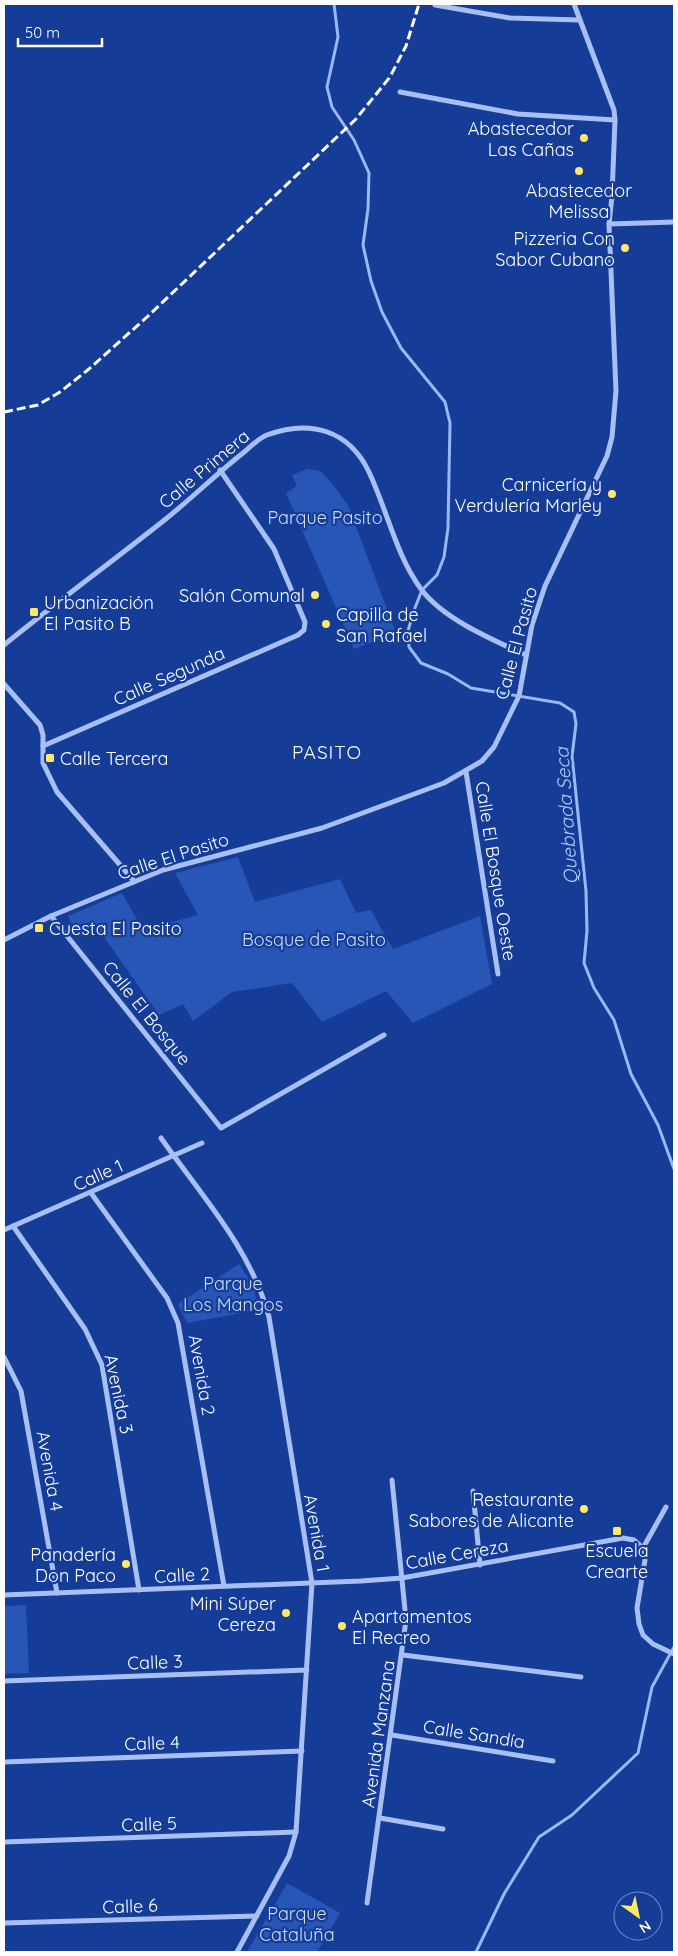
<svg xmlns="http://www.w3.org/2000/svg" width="678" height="1956" font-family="Quicksand,sans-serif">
	<rect width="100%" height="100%" fill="#153d97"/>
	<g fill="#2856b6">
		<polygon points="307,469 320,471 331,482 348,505 396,633 354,649 286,493 297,486 292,475"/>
		<polygon points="238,857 255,902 340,879 356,913 371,910 393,949 480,916 492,984 413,1023 386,991 322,1022 292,983 232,992 193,1021 183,1004 159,1015 97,927 78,938 68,916 122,893 143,930 198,915 175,873"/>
		<polygon points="239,1264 254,1287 258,1310 187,1323 178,1304"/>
		<polygon points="26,1605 29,1673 4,1674 4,1606"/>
		<polygon points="287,1883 340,1913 317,1952 247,1952"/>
	</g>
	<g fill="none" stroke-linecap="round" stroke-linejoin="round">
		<g stroke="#99b8f5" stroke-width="3">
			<polyline points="334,4 338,37 327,87 332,107 354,140 369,173 368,209 363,245 371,281 382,312 401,348 445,402 450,423 448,528 444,557 437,575 422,590 413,613 408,631 409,647 421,663 448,674 471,688 560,703 574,712 576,724 572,756 586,891 587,931 584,963 594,988 614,1020 631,1074 658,1125 674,1169"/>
			<polyline points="476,1952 504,1894 539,1837 572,1815 638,1753 652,1687 674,1647"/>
		</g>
		<g stroke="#a7bff2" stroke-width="5">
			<polyline points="435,5 510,18 579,20"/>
			<polyline points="400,92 518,114 615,120"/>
			<polyline points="609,224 674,222"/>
			<path d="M4,645C56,603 110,563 162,522C190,500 215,475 243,453C250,447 259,438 267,435C310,419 349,430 369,472C387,510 396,555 421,589C443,619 493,640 526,655"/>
			<polyline points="4,684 40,725 43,735 43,763 57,792 134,881"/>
			<polyline points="43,746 298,635 304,630 305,622 274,549 220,470"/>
			<polyline points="466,772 498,974"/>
			<polyline points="51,916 221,1128 384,1035"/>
			<polyline points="4,940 51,916 163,870 322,828 444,783 482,761 494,747 519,696 532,625 545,586 607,456 612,437 616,391 609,224 612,196 615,120 614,110 574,4"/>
			<path d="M161,1138C201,1195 251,1249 269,1317L312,1583L296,1832L289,1856L237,1952"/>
			<polyline points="91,1193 167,1298 178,1323 224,1586"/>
			<polyline points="13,1226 85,1329 102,1365 139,1590"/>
			<polyline points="4,1230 202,1143"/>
			<polyline points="4,1357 21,1391 57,1593"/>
			<polyline points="473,1491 480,1565"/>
			<polyline points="666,1507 643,1548 645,1560 637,1608 639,1624 643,1635 653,1644 674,1654"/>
			<polyline points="4,1595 361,1581 402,1578 623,1538 634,1540 643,1548"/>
			<polyline points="403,1655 581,1677"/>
			<polyline points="4,1681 307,1670"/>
			<polyline points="392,1735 553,1761"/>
			<polyline points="4,1762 302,1751"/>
			<polyline points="380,1818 443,1829"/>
			<polyline points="4,1842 296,1832"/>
			<polyline points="367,1903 406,1620 392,1480"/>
			<polyline points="4,1923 257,1916"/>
		</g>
		<polyline stroke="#fff" stroke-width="3" stroke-dasharray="9 4" stroke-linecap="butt" points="4,412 38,405 60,392 89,369 147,317 356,119 390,77 406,46 419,4"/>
	</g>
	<g fill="#ffe768" stroke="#153d97" stroke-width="2">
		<circle cx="584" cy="138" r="5"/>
		<circle cx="579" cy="171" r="5"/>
		<circle cx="625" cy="248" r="5"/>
		<circle cx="612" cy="494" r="5"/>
		<circle cx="315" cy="595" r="5"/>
		<rect x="29" y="607" width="10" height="10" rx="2.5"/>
		<circle cx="326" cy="624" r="5"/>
		<rect x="45" y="753" width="10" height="10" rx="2.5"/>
		<rect x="34" y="923" width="10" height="10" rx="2.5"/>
		<circle cx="584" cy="1509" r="5"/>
		<rect x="612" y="1526" width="10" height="10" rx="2.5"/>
		<circle cx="126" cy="1564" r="5"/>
		<circle cx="286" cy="1613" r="5"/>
		<circle cx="342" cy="1626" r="5"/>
	</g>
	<g text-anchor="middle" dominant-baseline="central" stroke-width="4.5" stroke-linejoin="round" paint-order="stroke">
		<g font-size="18" fill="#fff" stroke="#153d97" text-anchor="end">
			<text x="574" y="128">Abastecedor<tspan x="574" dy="21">Las Cañas</tspan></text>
			<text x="579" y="190" text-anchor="middle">Abastecedor<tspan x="579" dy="21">Melissa</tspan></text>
			<text x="615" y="238">Pizzeria Con<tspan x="615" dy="21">Sabor Cubano</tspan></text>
			<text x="602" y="484">Carnicería y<tspan x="602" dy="21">Verdulería Marley</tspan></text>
			<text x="305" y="595">Salón Comunal</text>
			<text x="44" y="602" text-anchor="start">Urbanización<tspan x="44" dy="21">El Pasito B</tspan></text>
			<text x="336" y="614" text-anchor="start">Capilla de<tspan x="336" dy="21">San Rafael</tspan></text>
			<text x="60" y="758" text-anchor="start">Calle Tercera</text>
			<text x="49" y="928" text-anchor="start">Cuesta El Pasito</text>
			<text x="574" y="1499">Restaurante<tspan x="574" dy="21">Sabores de Alicante</tspan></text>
			<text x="617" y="1550" text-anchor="middle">Escuela<tspan x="617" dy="21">Crearte</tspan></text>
			<text x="116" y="1554">Panadería<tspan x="116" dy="21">Don Paco</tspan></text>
			<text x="276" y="1603">Mini Súper<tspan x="276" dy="21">Cereza</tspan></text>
			<text x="352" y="1616" text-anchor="start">Apartamentos<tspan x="352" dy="21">El Recreo</tspan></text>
		</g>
		<g font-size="18" fill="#fff" stroke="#153d97">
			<text transform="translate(204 469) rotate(-40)">Calle Primera</text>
			<text transform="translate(516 643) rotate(-75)">Calle El Pasito</text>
			<text transform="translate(169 676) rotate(-24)">Calle Segunda</text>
			<text transform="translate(173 856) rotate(-18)">Calle El Pasito</text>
			<text transform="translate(496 871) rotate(81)">Calle El Bosque Oeste</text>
			<text transform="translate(147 1013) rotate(51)">Calle El Bosque</text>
			<text transform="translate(98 1175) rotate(-24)">Calle 1</text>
			<text transform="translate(202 1375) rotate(80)">Avenida 2</text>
			<text transform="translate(119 1394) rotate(78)">Avenida 3</text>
			<text transform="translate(50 1471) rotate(80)">Avenida 4</text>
			<text transform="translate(317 1533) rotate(80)">Avenida 1</text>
			<text transform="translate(457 1554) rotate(-10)">Calle Cereza</text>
			<text transform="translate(182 1575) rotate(-3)">Calle 2</text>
			<text transform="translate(155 1662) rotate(-2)">Calle 3</text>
			<text transform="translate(378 1734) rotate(-82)">Avenida Manzana</text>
			<text transform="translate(474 1734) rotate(9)">Calle Sandía</text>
			<text transform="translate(152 1743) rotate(-2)">Calle 4</text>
			<text transform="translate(149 1824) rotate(-2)">Calle 5</text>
			<text transform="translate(130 1906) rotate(-2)">Calle 6</text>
		</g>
		<g font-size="18" fill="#cfddfc" stroke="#153d97">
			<text x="325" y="517">Parque Pasito</text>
			<text x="314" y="939">Bosque de Pasito</text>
			<text x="233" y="1283">Parque<tspan x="233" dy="21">Los Mangos</tspan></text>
			<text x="297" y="1913">Parque<tspan x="297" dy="21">Cataluña</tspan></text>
		</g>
		<g font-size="19" letter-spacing="1" fill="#fff" stroke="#153d97">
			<text x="327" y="752">PASITO</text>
		</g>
		<g font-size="19" font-style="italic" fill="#b3caf9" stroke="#153d97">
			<text transform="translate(566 816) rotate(-94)">Quebrada Seca</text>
		</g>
	</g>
	<rect width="678" height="1956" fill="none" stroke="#ffffff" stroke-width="10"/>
	<g transform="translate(638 1916) rotate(147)"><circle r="24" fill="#153d97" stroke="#738bc1"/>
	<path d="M0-4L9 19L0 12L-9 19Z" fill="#ffe768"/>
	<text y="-8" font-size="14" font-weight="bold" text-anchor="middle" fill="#ffffff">N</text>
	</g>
	<path d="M18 38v8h84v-8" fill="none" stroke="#ffffff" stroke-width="2.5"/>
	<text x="25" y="38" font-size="15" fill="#ffffff" stroke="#153d97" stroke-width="4" paint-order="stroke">50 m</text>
</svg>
